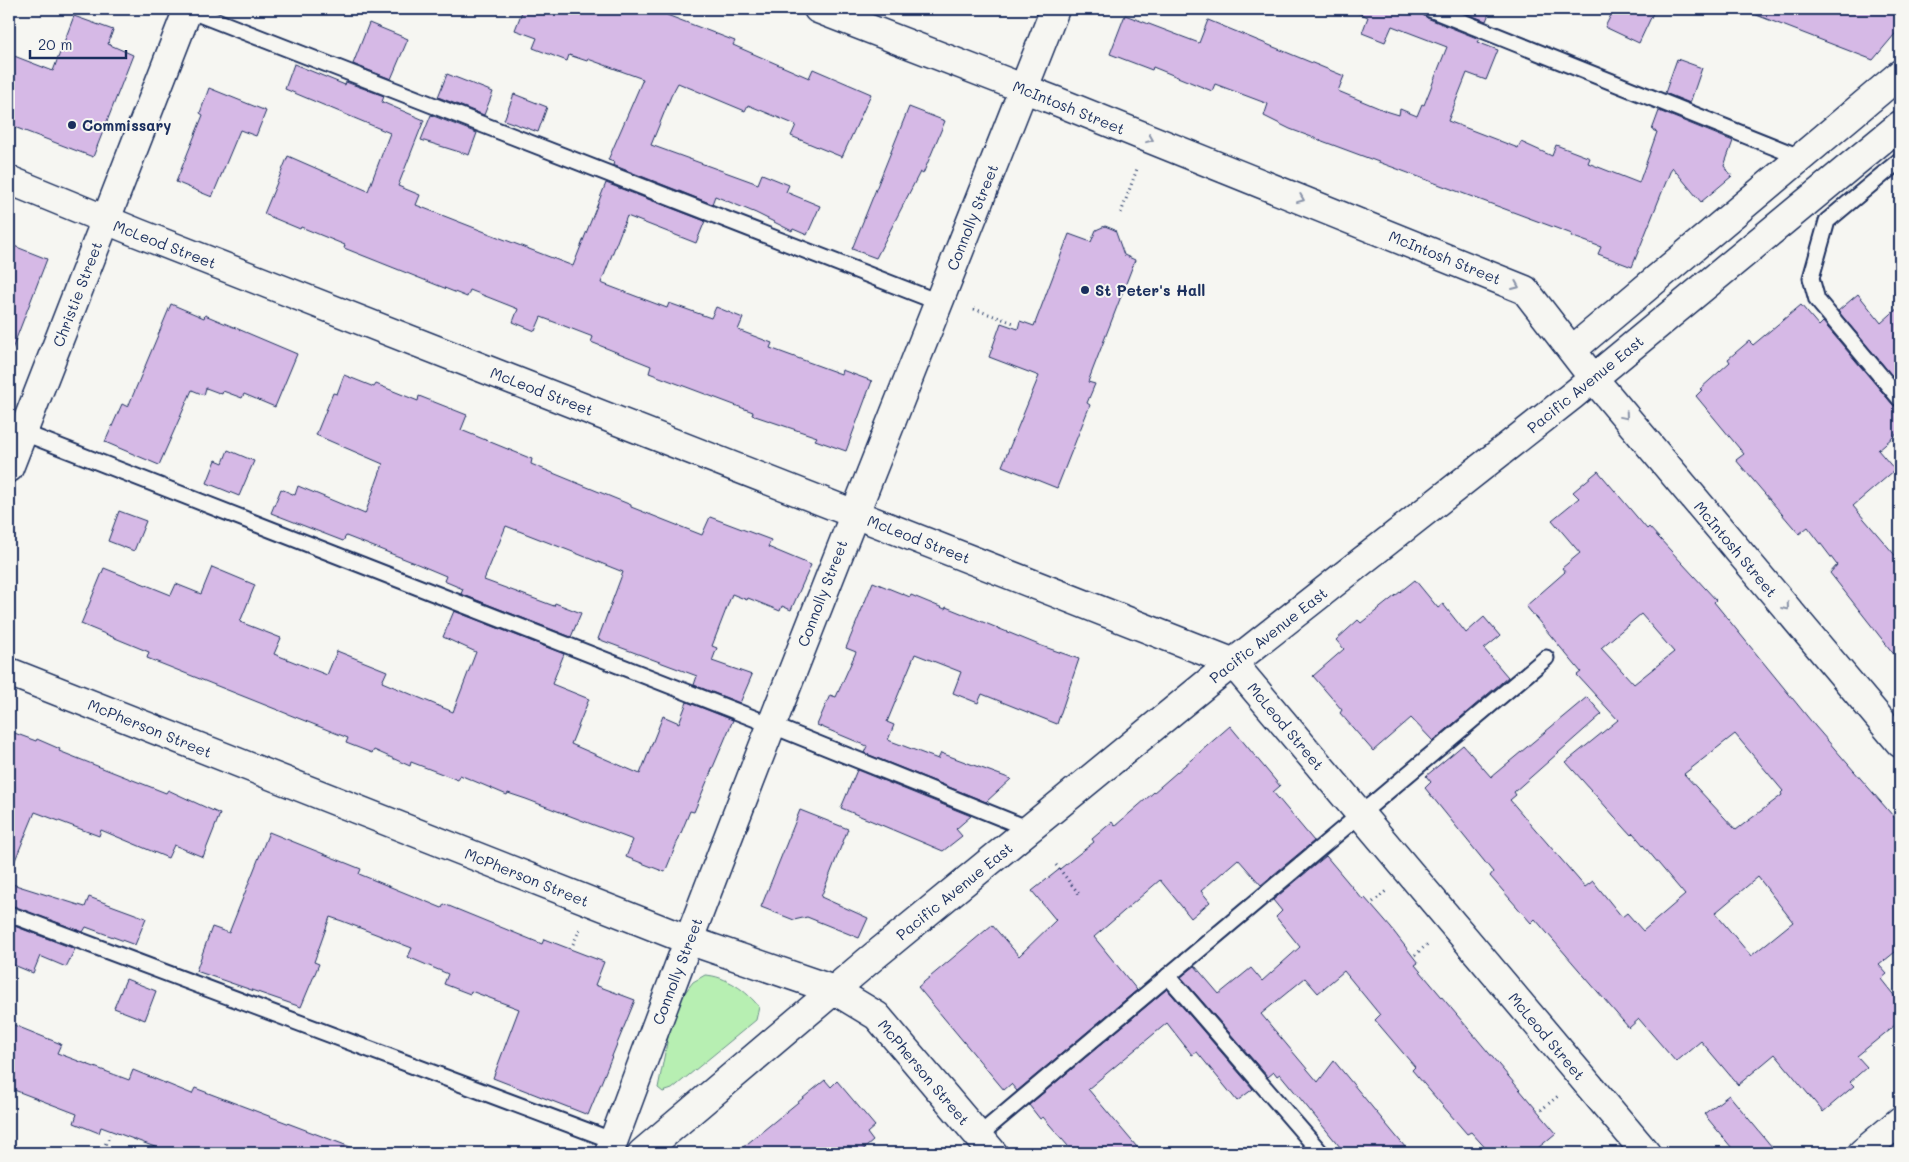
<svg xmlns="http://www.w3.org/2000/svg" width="1909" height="1162" font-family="Mali,sans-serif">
	<rect width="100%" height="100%" fill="#f6f6f2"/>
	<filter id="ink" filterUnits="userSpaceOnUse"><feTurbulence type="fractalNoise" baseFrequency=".02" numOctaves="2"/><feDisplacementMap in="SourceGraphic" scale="10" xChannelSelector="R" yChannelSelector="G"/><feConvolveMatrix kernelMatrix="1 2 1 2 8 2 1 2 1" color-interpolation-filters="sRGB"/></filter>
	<g filter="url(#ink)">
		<path fill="#b7efb2" stroke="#698f88" d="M705,975C726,976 747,991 759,1007L756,1020L672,1089L663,1092L658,1088L674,1007L693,982Z"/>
		<g fill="#d6b9e6" stroke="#1b2f5e" fill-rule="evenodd">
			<polygon points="523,9 669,9 667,15 735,41 733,45 809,78 813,69 871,94 842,157 791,136 796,125 748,105 745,111 678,83 671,96 651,145 758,184 762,174 789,185 786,192 820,206 807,235 793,229 792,231 756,213 715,196 712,204 613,165 614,162 608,160 643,79 588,59 587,61 569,55 567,61 533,48 537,38 515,30"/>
			<polygon points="1354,9 1421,9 1427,18 1479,39 1477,42 1498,50 1486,80 1467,73 1448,121 1518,148 1521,142 1552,156 1556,145 1590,158 1588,163 1639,183 1657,132 1652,130 1659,111 1733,141 1724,166 1732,176 1701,202 1672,167 1632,267 1598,254 1601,247 1571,236 1572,234 1290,129 1264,116 1268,104 1215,84 1212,91 1153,67 1152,70 1110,54 1125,15 1199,43 1208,20 1344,76 1338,91 1386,111 1399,115 1400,109 1417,116 1422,104 1424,105 1447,47 1392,26 1385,42 1362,33 1368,17 1353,11"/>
			<polygon points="1455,9 1491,9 1486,21"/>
			<polygon points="1614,9 1655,9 1639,43 1605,27"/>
			<polygon points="1747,9 1900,9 1900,28 1873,60 1746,11"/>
			<polygon points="74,16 113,30 108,44 133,55 93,157 9,125 9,54 53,71"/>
			<polygon points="369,23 408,39 391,79 353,64"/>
			<polygon points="1677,59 1702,68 1690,103 1665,93"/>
			<polygon points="294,64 345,85 346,82 384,96 382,102 424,120 398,186 420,195 416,205 503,239 573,266 606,183 705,221 696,243 627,216 601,283 667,308 669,303 711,318 716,307 743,318 738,330 772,343 770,348 841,374 842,370 872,381 846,451 815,440 817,437 752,415 753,412 649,373 651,366 591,342 593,337 541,317 535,331 513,322 518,309 470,290 467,297 344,248 345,245 301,227 300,229 264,214 288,156 368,191 390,133 285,89"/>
			<polygon points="447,74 493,92 484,115 438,97"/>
			<polygon points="209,88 266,111 256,136 240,130 212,197 176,182 203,115 200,113"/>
			<polygon points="514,94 547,107 538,132 504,120"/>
			<polygon points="909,107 945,121 923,174 920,172 876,258 852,249"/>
			<polygon points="431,115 477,133 469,155 421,140"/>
			<polygon points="1105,226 1115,230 1124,255 1135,260 1088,382 1095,384 1087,403 1090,405 1057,488 1002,466 1039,376 989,357 1001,323 1018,329 1020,321 1034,326 1069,234 1091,242 1096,230"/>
			<polygon points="9,244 47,259 11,352 9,352"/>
			<polygon points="1858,294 1881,323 1900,306 1900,385 1838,311"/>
			<polygon points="171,304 204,318 205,315 297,354 275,407 244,394 242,398 223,391 222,394 206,388 204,395 192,390 159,465 105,442 122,404 128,407"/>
			<polygon points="1801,305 1819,326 1823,322 1893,405 1900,408 1900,431 1878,450 1895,470 1853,506 1900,561 1900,662 1830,573 1837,565 1808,527 1799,534 1736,460 1744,454 1696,396 1702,390 1700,389 1730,362 1728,359 1749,341 1753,345"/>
			<polygon points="344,375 374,387 376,384 418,401 419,396 467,415 461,430 532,459 531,464 631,505 631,507 702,535 710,517 771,540 768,547 811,565 791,610 782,606 780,611 748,598 747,600 732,594 712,646 717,648 712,661 752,675 740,703 694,685 697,676 598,639 623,572 578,554 506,526 484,580 554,606 555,603 581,613 571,637 461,594 463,589 444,581 446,576 415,563 346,536 343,541 271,513 281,489 295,495 298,486 365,514 383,464 316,435 333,393 337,394"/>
			<polygon points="228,450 254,461 239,496 207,483 216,460 223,463"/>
			<path d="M1598,471L1647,529L1649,527L1716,600L1714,602L1815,726L1900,824V948L1879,965L1887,974L1881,979L1900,1003V1021L1857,1056L1867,1067L1850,1082L1854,1086L1823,1112L1775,1054L1738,1085L1701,1041L1676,1062L1639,1019L1629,1028L1535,919L1531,923L1490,876L1493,872L1425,788L1431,782L1426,776L1463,745L1491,777L1587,697L1602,714L1514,792L1516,795L1510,800L1585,887L1593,881L1622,917L1627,913L1643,931L1685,895L1633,833L1631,835L1566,762L1618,720L1577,675L1581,672L1526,606L1565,572L1562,568L1580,553L1552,520L1579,498L1573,492ZM1641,614L1674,652L1634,684L1601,648ZM1735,734L1783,791L1781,793L1782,795L1736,830L1684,774ZM1758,877L1793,922L1751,956L1715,913Z"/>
			<polygon points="119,511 146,521 134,551 108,541"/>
			<polygon points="212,567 255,585 240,622 281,638 274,654 327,675 337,651 387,671 382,682 453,712 476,652 443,637 454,611 564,654 552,684 589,699 571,744 640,774 663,716 679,723 687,702 733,720 694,812 690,811 665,872 626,857 633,840 526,799 508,793 507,795 460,775 458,780 411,762 410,766 374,750 372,753 346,743 348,738 147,658 149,652 81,624 104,568 171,595 176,584 201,594"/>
			<polygon points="1415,580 1438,608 1443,604 1466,633 1484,617 1500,636 1484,649 1508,677 1433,741 1411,718 1373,751 1340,713 1342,710 1313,676 1344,649 1336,640 1358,620 1361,623"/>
			<polygon points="873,582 910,597 911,595 945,609 946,607 1039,645 1079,659 1057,724 982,694 978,703 953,693 961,672 915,654 887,722 894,725 888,740 938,759 941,753 1011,779 986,802 864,753 867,746 817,725 830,695 836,697 856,652 846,648"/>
			<polygon points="1230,726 1280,786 1273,792 1314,841 1261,885 1238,859 1201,891 1210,902 1191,918 1160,880 1094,937 1137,990 1017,1091 1011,1084 1004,1090 918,987 992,925 1019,956 1056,920 1032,891 1094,842 1092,839 1112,822 1115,826"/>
			<polygon points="9,731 36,741 37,739 60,749 59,751 166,793 168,790 220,814 203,857 174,845 168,858 101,830 99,836 35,812 11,870 9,870"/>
			<polygon points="857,770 971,816 956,829 962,836 943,851 841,808"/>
			<polygon points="800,810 848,829 821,897 868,918 859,938 807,917 794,920 761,907"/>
			<polygon points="269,832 361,869 359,874 442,908 444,904 542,944 544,939 604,962 595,985 635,1000 588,1115 493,1078 519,1009 471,991 470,994 444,984 448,974 408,957 412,948 342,921 330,917 314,962 319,964 301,1007 196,971 212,927 229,933"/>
			<polygon points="1326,856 1363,900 1365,898 1391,928 1418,963 1415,965 1556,1133 1532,1153 1490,1153 1471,1132 1467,1134 1412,1070 1415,1067 1375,1020 1380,1015 1344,971 1318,993 1305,978 1261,1014 1318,1082 1334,1061 1410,1153 1345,1153 1280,1074 1277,1076 1274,1072 1268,1077 1181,977 1195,966 1219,994 1251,968 1262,981 1300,947 1276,917 1282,911 1273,900"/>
			<polygon points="9,883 85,907 89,897 146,918 135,945 86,927 83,932 9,905"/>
			<polygon points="9,924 75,949 66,967 40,956 33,973 9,963"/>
			<polygon points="126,979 156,991 145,1020 114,1008"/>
			<polygon points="1167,989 1253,1089 1237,1101 1197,1052 1192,1055 1167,1023 1088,1089 1142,1153 1074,1153 1043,1117 1040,1119 1029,1105"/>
			<polygon points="9,1023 61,1044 57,1053 129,1080 133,1070 192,1094 195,1088 361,1151 360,1153 171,1153 101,1127 99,1133 74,1123 77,1114 9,1088"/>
			<polygon points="825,1080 831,1087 837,1081 875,1126 867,1133 873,1141 859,1153 736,1153"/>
			<polygon points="1729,1095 1777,1153 1736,1153 1704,1114"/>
		</g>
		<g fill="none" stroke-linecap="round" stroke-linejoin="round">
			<defs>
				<g id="service">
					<polyline points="186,9 938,302"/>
					<polyline points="1430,9 1802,158"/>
					<polyline points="1900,160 1827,221 1811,278 1817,300 1900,399"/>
					<polyline points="9,427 771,725 1029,829"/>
					<polyline points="9,914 614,1141"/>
					<polyline points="1168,976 1321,1153"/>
					<polyline points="978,1136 1546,658"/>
				</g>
				<g id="minor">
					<polyline points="818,9 1056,101 1525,290 1593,378 1900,743"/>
					<polyline points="9,180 138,233 1232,662 1646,1153"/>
					<polyline points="1572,350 1900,74"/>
					<polyline points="9,468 188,9"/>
					<polyline points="9,672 688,940 834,990 877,1016 993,1153"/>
					<path d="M609,1153C750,769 905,390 1055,9"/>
					<polyline points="1862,1153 1900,1121"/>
				</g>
				<polyline id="tertiary" points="642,1153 867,962 1206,684 1573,395 1900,125"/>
			</defs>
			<use href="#service" stroke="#1b2f5e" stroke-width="19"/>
			<use href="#minor" stroke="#1b2f5e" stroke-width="31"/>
			<use href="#tertiary" stroke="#1b2f5e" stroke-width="31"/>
			<g stroke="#1b2f5e" stroke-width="3" stroke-dasharray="1 4" stroke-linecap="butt">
				<polyline points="1121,213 1138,166"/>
				<polyline points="974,309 1014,323"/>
				<polyline points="1056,865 1080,895"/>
				<polyline points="1373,902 1386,891"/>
				<polyline points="573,944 580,929"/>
				<polyline points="1415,955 1430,942"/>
				<polyline points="1541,1110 1558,1096"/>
				<polyline points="101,1153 110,1135"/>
				<polyline points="153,1153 154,1149"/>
			</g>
			<use href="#service" stroke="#f6f6f2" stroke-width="15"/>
			<use href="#minor" stroke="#f6f6f2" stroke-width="28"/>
			<use href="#tertiary" stroke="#f6f6f2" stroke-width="28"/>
		</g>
		<defs><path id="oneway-chevron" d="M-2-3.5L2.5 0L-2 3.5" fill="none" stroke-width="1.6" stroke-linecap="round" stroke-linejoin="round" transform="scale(1.25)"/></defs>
		<g stroke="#8892a8">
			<use href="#oneway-chevron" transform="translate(1150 139) rotate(22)"/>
			<use href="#oneway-chevron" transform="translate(1301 199) rotate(22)"/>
			<use href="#oneway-chevron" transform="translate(1516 286) rotate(23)"/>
			<use href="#oneway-chevron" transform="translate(1625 416) rotate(50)"/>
			<use href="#oneway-chevron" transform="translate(1786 607) rotate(50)"/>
		</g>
	</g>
	<g fill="#1b2f5e" stroke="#f6f6f2" stroke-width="2">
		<circle cx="72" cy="125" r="5"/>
		<circle cx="1085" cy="290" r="5"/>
	</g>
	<g text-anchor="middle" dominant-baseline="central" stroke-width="4" stroke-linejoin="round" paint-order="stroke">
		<g font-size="15" fill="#1b2f5e" stroke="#f6f6f2">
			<text transform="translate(1069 107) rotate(22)">McIntosh Street</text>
			<text transform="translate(972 217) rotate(-68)">Connolly Street</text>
			<text transform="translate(165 244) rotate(21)">McLeod Street</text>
			<text transform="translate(1445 257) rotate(22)">McIntosh Street</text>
			<text transform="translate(77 294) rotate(-69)">Christie Street</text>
			<text transform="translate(1585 384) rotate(-39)">Pacific Avenue East</text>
			<text transform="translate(542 391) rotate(21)">McLeod Street</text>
			<text transform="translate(919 539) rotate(21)">McLeod Street</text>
			<text transform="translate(1736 549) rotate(50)">McIntosh Street</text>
			<text transform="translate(822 593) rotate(-69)">Connolly Street</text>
			<text transform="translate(1268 635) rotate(-38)">Pacific Avenue East</text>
			<text transform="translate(1286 726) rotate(50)">McLeod Street</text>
			<text transform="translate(150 728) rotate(22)">McPherson Street</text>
			<text transform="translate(527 877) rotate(22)">McPherson Street</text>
			<text transform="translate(954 891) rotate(-39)">Pacific Avenue East</text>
			<text transform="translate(677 971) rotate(-69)">Connolly Street</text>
			<text transform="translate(1547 1036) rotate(50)">McLeod Street</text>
			<text transform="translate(924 1072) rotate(50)">McPherson Street</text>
		</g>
		<g font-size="15" font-weight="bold" fill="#1b2f5e" stroke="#f6f6f2" text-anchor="start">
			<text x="82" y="125">Commissary</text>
			<text x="1095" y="290">St Peter's Hall</text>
		</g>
	</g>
	<rect width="1909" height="1162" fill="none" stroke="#f6f6f2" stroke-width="30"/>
	<rect x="15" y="15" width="1879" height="1132" fill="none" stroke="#1b2f5e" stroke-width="2" filter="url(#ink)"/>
	<path d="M30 50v8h96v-8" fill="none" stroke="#1b2f5e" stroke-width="2.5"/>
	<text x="38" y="50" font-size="15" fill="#1b2f5e" stroke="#f6f6f2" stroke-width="4" paint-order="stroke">20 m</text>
</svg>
